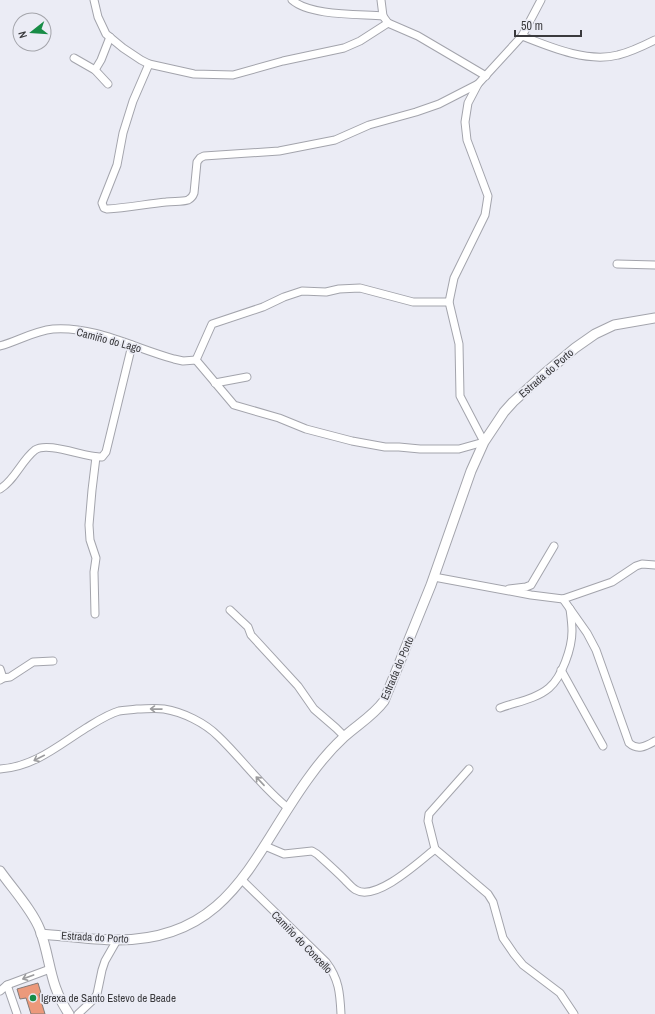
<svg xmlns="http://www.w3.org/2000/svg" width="655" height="1014" font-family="'Archivo Narrow',sans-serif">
	<rect width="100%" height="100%" fill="#ebecf5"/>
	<polygon fill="#ec997b" stroke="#827a77" points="38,983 41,993 39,994 45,1014 31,1014 26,998 20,999 17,989"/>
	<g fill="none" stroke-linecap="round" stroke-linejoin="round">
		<defs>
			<g id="minor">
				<polyline points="94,0 98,17 106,34 123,48 141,60 149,64 194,74 233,75 283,61 344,48 360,41 388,23"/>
				<path d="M292,0C310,16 359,14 383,16"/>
				<polyline points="381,0 383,16 388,23 418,36 486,76"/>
				<path d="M522,36C550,47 587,63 618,55C631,52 643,46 655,40"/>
				<polyline points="74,58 95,70 108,84"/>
				<path d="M149,64L133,101L123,133L117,165L102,203L104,208L107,209C127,208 146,204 166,202C174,201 182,202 188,200C192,198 193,196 194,193L197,162L200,158L204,156L279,151L335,140L369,125L416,112L439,104L478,84"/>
				<polyline points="95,70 101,60 110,37"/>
				<polyline points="617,264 655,265"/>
				<path d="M0,346C18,341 34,331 53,329C95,326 134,348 174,359L183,361L196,360"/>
				<polyline points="196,360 234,405 279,418 306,429 352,441 385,447 399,447 420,449 459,449 484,442 460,396 459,344 449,302 454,278 485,215 488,196 467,140 465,122 468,103 478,84 522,36 541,0"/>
				<polyline points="196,360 212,324 263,307 284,297 302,291 326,292 339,289 360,288 413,302 449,302"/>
				<polyline points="215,383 247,377"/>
				<path d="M0,489C15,480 21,461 35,450C48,441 86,458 102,457L106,452L132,345"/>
				<polyline points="434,577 531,595 563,599 612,582 636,566 642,564 655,565"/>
				<polyline points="509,589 526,587 531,585 554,546"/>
				<path d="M563,599L587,633L596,650L629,743C638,751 646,746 655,741"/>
				<polyline points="230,610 248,627 251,635 298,686 314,709 336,728 344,736"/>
				<polyline points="95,614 94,572 96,558 90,540 89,525 92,490 96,457"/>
				<polyline points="0,669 3,678 0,680"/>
				<polyline points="561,670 603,746"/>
				<polyline points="3,678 10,677 33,662 53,661"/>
				<path d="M500,708C516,702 536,699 549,688C562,677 572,648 572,631C572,624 571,617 570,609"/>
				<path d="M0,769C34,767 59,745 86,728C96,722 108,714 119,711C125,710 131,710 137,709C146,709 155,708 164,709C183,712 205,723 218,736C242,759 262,787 288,808"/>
				<polyline points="469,769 429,814 428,821 435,849 488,894 493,902 503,938 514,954 523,965 560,993 574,1014"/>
				<path d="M265,846L284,854L312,851L317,854C327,863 336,871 345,880C348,883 352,888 356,890C376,902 420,861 435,849"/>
				<path d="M242,880L326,962C339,979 340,993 341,1014"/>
				<polyline points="7,985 17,1014"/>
				<polyline points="0,991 7,985 50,969"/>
				<polyline points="78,1014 94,999 97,994 102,970 105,961 117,940"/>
			</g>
			<g id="tertiary">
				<path d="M0,871C12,888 33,911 40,930C51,960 49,985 69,1014"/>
				<path d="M41,934C66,936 91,940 117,940C232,940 253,853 310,776C320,762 331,749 344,737C357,725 373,716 384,701L431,585L471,471L484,442L504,412L513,402L544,374L575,348L595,334L614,325L655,318"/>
			</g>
		</defs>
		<use href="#minor" stroke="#a3a4ac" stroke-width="9"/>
		<use href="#tertiary" stroke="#a3a4ac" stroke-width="11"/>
		<use href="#minor" stroke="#fff" stroke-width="7"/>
		<use href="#tertiary" stroke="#fff" stroke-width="9"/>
	</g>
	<defs><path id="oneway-shaft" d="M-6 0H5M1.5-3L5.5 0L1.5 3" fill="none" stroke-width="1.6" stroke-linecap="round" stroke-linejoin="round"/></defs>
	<g stroke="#9c9c9e">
		<use href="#oneway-shaft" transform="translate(156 709) rotate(-179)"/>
		<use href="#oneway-shaft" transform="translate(39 758) rotate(153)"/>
		<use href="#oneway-shaft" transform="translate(260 781) rotate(-133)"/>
		<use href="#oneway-shaft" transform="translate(28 977) rotate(160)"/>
	</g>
	<circle fill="#188c46" stroke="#ebecf5" stroke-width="1.5" cx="33" cy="998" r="4"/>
	<g text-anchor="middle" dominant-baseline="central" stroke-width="3.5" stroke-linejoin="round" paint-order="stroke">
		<g font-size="11" fill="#3a3a3d" stroke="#ebecf5">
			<text transform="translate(109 340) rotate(15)">Camiño do Lago</text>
			<text transform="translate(546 373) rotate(-41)">Estrada do Porto</text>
			<text transform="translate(397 668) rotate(-67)">Estrada do Porto</text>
			<text transform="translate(95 937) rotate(3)">Estrada do Porto</text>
			<text transform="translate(302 942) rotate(46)">Camiño do Concello</text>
		</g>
		<g font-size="11" fill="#3a3a3d" stroke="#ebecf5" text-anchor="start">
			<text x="41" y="998">Igrexa de Santo Estevo de Beade</text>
		</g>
	</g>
	<g transform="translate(32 32) rotate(253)"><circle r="19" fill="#ebecf5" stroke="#a4a5ab"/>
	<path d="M0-3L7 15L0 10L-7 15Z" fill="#188c46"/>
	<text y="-6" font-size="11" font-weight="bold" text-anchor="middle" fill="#3a3a3d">N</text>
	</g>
	<path d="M515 30v6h66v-6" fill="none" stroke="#3a3a3d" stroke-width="2"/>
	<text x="521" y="30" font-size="12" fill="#3a3a3d" stroke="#ebecf5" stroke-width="3" paint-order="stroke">50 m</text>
</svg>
